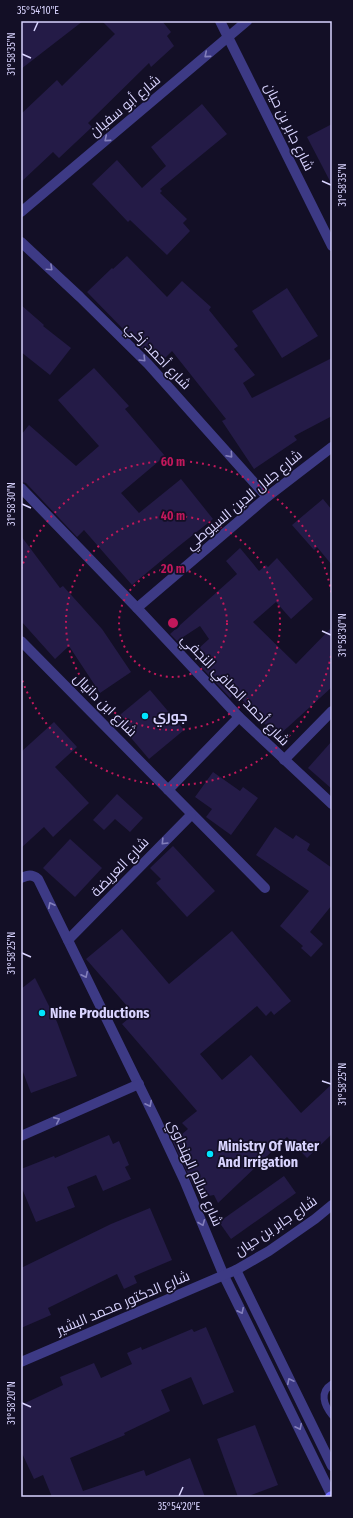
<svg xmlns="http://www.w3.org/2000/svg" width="353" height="1518" font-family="'Fira Sans Condensed',Cairo,sans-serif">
	<rect width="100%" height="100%" fill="#130f26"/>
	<g fill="#241b47">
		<polygon points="21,21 83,21 21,69"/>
		<polygon points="102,21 162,21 171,32 167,36 174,46 151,67 149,63 88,123 92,127 59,158 53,152 21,182 21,114 57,80 62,86 115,34"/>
		<polygon points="202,104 227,134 160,189 162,191 160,193 187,219 183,223 190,231 167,255 130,220 128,222 92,184 117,160 142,188 166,166 151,147"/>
		<polygon points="332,124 332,185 307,137"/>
		<polygon points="127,256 167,297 182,281 211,307 209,310 238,346 234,349 255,375 243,383 252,398 332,358 332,416 294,436 297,440 254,469 222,421 226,419 172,351 158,365 87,292 112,268 113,269"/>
		<polygon points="287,288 318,336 282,358 252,311"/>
		<polygon points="21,305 44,325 43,326 71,348 50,375 21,352"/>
		<polygon points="94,368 129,406 125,409 165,456 121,493 139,513 181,479 213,519 179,546 132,585 84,530 77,537 26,483 21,482 21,435 29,425 76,466 99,446 58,400"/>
		<polygon points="323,499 332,510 332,565 317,547 314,550 292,525"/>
		<polygon points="21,536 60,588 63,586 102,629 131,672 100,693 69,646 55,659 21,621"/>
		<polygon points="240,548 259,571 266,565 268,567 277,558 313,599 291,619 276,602 253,622 296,664 332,627 332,687 277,737 235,692 230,698 201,667 209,659 199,648 209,639 200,626 177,641 170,634 237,574 226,561"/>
		<polygon points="150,690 184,730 149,759 115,719"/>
		<polygon points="54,722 77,747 55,767 89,803 53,837 44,827 21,848 21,752"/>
		<polygon points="332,741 332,789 308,768"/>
		<polygon points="213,772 240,791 243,787 258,798 231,835 206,817 212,809 195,797"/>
		<polygon points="117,794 143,818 130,832 115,819 104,830 93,820"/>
		<polygon points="275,827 293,839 296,835 310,844 307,850 332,868 332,905 310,932 323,944 311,957 301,948 303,946 280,926 309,891 256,855"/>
		<polygon points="70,839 102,868 75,897 43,868"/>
		<polygon points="173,846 215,891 187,917 156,883 161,879 150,868"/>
		<polygon points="122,929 169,984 232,931 291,1001 274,1015 271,1011 266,1016 257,1006 200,1054 222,1080 251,1055 301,1113 332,1084 332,1134 307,1158 287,1137 218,1203 214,1195 203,1197 193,1185 173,1142 188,1129 182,1123 197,1111 122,1024 134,1014 86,959"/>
		<polygon points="35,978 57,1022 77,1076 31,1093 21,1067 21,989"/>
		<polygon points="109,1135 113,1144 119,1141 129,1165 125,1167 131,1179 103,1191 96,1175 67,1187 75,1207 36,1222 21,1186 21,1169 54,1156 55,1158"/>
		<polygon points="284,1176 296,1193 231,1239 219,1222"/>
		<polygon points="150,1208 172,1260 134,1276 137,1283 124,1289 117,1274 48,1308 51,1315 21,1328 21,1268 111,1224"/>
		<polygon points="206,1327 234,1392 203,1405 191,1377 161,1390 170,1411 124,1433 125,1435 70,1458 83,1491 144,1470 146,1476 190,1458 205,1497 52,1497 43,1475 34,1479 21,1451 21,1405 63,1385 60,1377 94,1363 101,1378 132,1364 127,1353 141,1347 142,1350 192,1329 194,1332"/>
		<polygon points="255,1425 278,1485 246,1497 238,1497 217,1439"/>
	</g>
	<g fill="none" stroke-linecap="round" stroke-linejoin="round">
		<path stroke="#3d3a85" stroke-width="7" d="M332,1384C319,1392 324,1405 332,1415"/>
		<g stroke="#3d3a85" stroke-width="10">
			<polyline points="220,21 332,246"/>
			<polyline points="21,212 247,21"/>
			<polyline points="21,242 80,297 148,364 267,497"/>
			<polyline points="21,488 137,608 239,717 332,804"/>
			<polyline points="137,608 267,497 332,447"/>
			<polyline points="21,641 265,888"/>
			<polyline points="284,760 332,711"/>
			<polyline points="168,790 239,717"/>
			<path d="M21,878C28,875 32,874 38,879L156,1120L185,1182L224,1276L332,1496"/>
			<polyline points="68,940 191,815"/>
			<polyline points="21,1136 139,1084"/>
			<polyline points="236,1270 332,1466"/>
			<polyline points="21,1362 236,1270 269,1251 315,1219 332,1205"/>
		</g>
		<polyline stroke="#6f6bff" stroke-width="10" points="330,1497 332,1496"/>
	</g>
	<defs><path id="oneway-chevron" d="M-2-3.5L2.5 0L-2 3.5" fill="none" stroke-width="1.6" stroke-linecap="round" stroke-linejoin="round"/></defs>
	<g stroke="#837fbc">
		<use href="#oneway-chevron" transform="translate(207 55) rotate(140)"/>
		<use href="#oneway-chevron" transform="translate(107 139) rotate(140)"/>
		<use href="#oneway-chevron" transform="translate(50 268) rotate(43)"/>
		<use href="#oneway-chevron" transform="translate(143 359) rotate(45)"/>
		<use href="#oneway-chevron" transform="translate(230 455) rotate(49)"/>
		<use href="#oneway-chevron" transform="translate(164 842) rotate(134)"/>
		<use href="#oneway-chevron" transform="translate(51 905) rotate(-117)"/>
		<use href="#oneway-chevron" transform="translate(85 975) rotate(64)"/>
		<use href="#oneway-chevron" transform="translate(149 1104) rotate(63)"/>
		<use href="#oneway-chevron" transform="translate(57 1120) rotate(-24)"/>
		<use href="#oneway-chevron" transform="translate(202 1223) rotate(68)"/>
		<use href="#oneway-chevron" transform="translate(241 1311) rotate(64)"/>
		<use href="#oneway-chevron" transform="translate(290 1381) rotate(-116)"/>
		<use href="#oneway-chevron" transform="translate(299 1427) rotate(64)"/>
	</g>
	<path fill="none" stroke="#d9d4ff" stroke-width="1.5" d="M34,31L38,22M22,54L31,58M322,181L331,185M22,504L31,508M322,631L331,635M22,953L31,957M322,1081L331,1084M22,1403L31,1407M179,1496L183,1487"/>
	<g fill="none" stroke="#c2185b" stroke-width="2" stroke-dasharray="2 4">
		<circle cx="173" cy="623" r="54"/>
		<circle cx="173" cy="623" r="107"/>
		<path d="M332 650A161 161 0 0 1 21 677M21 569A161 161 0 0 1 332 596"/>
	</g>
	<g fill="#00e5ff" stroke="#130f26" stroke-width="1.5">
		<circle cx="145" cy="716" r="4"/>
		<circle cx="42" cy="1013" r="4"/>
		<circle cx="210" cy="1154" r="4"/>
	</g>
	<g text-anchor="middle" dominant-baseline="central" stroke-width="3.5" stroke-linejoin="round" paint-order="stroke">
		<g font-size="14" fill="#d9d4ff" stroke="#130f26">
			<text transform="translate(125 106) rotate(-40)">شارع أبو سفيان</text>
			<text transform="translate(289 127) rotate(64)">شارع جابر بن حيان</text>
			<text transform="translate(158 356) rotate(46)">شارع أحمد زكي</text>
			<text transform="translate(244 500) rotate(-40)">شارع جلال الدين السيوطي</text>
			<text transform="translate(235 690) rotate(46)">شارع أحمد الصافي النجفي</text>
			<text transform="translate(105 705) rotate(45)">شارع ابن دانيال</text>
			<text transform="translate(120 867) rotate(-46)">شارع العريضة</text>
			<text transform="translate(195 1173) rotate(66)">شارع سالم الهنداوي</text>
			<text transform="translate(276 1226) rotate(-34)">شارع جابر بن حيان</text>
			<text transform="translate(123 1303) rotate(-23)">شارع الدكتور محمد البشير</text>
		</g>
		<g font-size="14" font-weight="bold" fill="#d9d4ff" stroke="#130f26" text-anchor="start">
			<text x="153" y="716">جوري</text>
			<text x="50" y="1013">Nine Productions</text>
			<text x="218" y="1146">Ministry Of Water<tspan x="218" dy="16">And Irrigation</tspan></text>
		</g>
	</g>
	<circle cx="173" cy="623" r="6" fill="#c2185b" stroke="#130f26" stroke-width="2"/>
	<g font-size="12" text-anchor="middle" font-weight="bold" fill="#c2185b" stroke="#130f26" stroke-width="3.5" stroke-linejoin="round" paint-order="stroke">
		<text x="173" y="466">60 m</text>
		<text x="173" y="520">40 m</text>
		<text x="173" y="573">20 m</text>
	</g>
	<rect width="353" height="1518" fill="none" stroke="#130f26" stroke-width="44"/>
	<rect x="22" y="22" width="309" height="1474" fill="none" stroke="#d9d4ff" stroke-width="1.5"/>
	<g font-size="10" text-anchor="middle" fill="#d9d4ff">
		<text x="38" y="14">35°54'10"E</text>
		<text transform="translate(11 54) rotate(-90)" y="4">31°58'35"N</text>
		<text transform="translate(342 185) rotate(-90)" y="4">31°58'35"N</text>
		<text transform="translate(11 504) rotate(-90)" y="4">31°58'30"N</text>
		<text transform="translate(342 635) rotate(-90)" y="4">31°58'30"N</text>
		<text transform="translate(11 953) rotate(-90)" y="4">31°58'25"N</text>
		<text transform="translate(342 1084) rotate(-90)" y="4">31°58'25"N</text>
		<text transform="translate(11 1403) rotate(-90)" y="4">31°58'20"N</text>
		<text x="179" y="1510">35°54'20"E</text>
	</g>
</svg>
